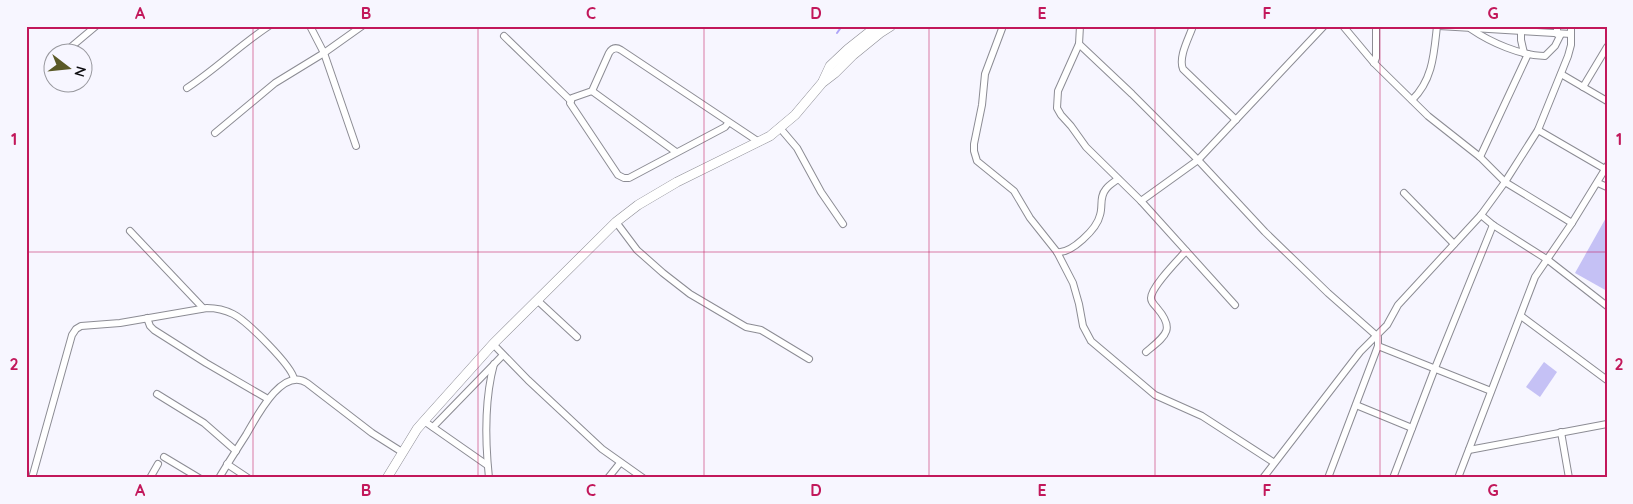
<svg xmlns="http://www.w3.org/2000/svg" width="1633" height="504" font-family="Quicksand,sans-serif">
	<rect width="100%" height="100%" fill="#f7f6ff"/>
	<g fill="#c5c1f5">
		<polygon points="1607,216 1607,291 1575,273"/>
		<polygon points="1544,362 1557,372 1540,397 1526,387"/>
	</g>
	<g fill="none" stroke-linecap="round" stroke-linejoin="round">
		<polyline stroke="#aea4f8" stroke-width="2" points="837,33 842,26"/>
		<defs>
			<g id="street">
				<polyline points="310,26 324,53 356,146"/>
				<polyline points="1003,26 985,74 982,105 974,144 974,151 977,161 1014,191 1030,218 1057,252 1073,283 1079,304 1083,326 1091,341 1155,395 1202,416 1273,462"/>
				<polyline points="1080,26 1079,44 1058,91 1057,108 1061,115 1071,126 1086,147 1141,201 1235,305"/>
				<path d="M1193,26C1189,38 1178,57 1183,69L1236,120"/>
				<polyline points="1343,26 1374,63 1428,116 1480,157 1505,182 1572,223"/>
				<polyline points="1439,26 1571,34"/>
				<path d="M1471,29C1490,42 1521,56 1545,56L1555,46L1561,34"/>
				<polyline points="1521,32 1521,40 1524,53"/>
				<polyline points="1557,34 1557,26"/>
				<polyline points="504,36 571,101"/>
				<polyline points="1079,44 1132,94 1198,160 1265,232 1328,293 1378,337 1378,346 1328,478"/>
				<polyline points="65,52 96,26"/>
				<polyline points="1374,63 1376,58 1376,26"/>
				<polyline points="1561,74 1607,101"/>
				<polyline points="1583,87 1607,47"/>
				<path d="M187,88C216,69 240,45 269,26"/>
				<polyline points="592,91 676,152"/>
				<path d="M1412,100C1433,80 1434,53 1437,26"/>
				<path d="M729,122L725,127L629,178H624L618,175L570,103L572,98L592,91L609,53C612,48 616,47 621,50L759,142"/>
				<polyline points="780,128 797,148 821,192 843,224"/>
				<polyline points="1538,130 1605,169"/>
				<polyline points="215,133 275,83 324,53 362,26"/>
				<polyline points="1480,157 1528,54"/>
				<polyline points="1598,183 1607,187"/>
				<polyline points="1404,193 1454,244"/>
				<polyline points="1141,201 1198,160 1324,26"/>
				<polyline points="1481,215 1493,225 1548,260 1607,306"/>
				<polyline points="616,222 637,250 663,273 690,294 746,327 761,330 809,359"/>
				<polyline points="130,231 203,308"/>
				<path d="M1057,252C1071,254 1097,229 1100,215C1103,206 1099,197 1106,189C1109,185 1114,182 1118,179"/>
				<polyline points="537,300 577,337"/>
				<polyline points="1521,316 1607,380"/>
				<polyline points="147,318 150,326 154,330 206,363 268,399"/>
				<polyline points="493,344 528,380 602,449 643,478"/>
				<polyline points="1378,346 1491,391"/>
				<path d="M1146,352C1165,336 1176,330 1157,308C1155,305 1151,303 1151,298C1151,287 1178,260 1186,251"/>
				<polyline points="157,394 204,423 236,451"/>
				<polyline points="1356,405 1412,428"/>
				<polyline points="424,421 487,465"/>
				<polyline points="433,427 503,355"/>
				<polyline points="1561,432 1569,478"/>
				<polyline points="1469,450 1607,424"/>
				<polyline points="164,457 199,478"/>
				<polyline points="227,464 248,478"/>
				<path d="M32,478L72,335L76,329L81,326L120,323L207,308C216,308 225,310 233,314C247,321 292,366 294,379"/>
				<polyline points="150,478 158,464"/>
				<path d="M219,478C228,463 237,449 246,435C256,418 282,366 307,383L372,433L402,452"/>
				<path d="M489,478C485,440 484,401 494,364"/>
				<polyline points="608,478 620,463"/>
				<polyline points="1263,478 1360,352 1387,325 1398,305 1481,215 1505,182 1538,130 1568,56 1571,45 1571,26"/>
				<polyline points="1393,478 1435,368 1493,225"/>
				<polyline points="1458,478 1535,277 1572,223 1607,166"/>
			</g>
			<g id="secondary">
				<polyline points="823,81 830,66 848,49 877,26"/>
				<polyline points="387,478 417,429 424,421 493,344 616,222 638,205 677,182 770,136 795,115 822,83 835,73 853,55 880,33 891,26"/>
			</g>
		</defs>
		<use href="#street" stroke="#8c8c94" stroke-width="8"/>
		<use href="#secondary" stroke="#8c8c94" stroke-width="10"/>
		<use href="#street" stroke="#fff" stroke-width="6"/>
		<use href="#secondary" stroke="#fff" stroke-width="9"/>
	</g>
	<path fill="none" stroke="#c2185b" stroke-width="1" stroke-opacity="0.55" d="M253,26V478M478,26V478M704,26V478M929,26V478M1155,26V478M1380,26V478M26,252H1607"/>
	<rect width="1633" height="504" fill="none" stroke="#f7f6ff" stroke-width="55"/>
	<g transform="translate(68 68) rotate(106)"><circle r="24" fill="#f7f6ff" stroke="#99999f"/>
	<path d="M0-4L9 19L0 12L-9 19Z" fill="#5a5926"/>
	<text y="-8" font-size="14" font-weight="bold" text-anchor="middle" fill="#0d0d10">N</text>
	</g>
	<rect x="28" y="28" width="1578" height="448" fill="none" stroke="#c2185b" stroke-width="2"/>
	<g font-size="16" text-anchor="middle" font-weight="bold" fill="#c2185b">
		<text x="140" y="19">A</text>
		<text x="366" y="19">B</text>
		<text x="591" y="19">C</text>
		<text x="816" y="19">D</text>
		<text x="1042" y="19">E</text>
		<text x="1267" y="19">F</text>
		<text x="1493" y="19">G</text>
		<text x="14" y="145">1</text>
		<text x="1619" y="145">1</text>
		<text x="14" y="370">2</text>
		<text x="1619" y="370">2</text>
		<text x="140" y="496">A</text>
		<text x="366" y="496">B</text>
		<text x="591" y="496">C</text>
		<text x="816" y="496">D</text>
		<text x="1042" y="496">E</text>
		<text x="1267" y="496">F</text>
		<text x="1493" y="496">G</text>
	</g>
</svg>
